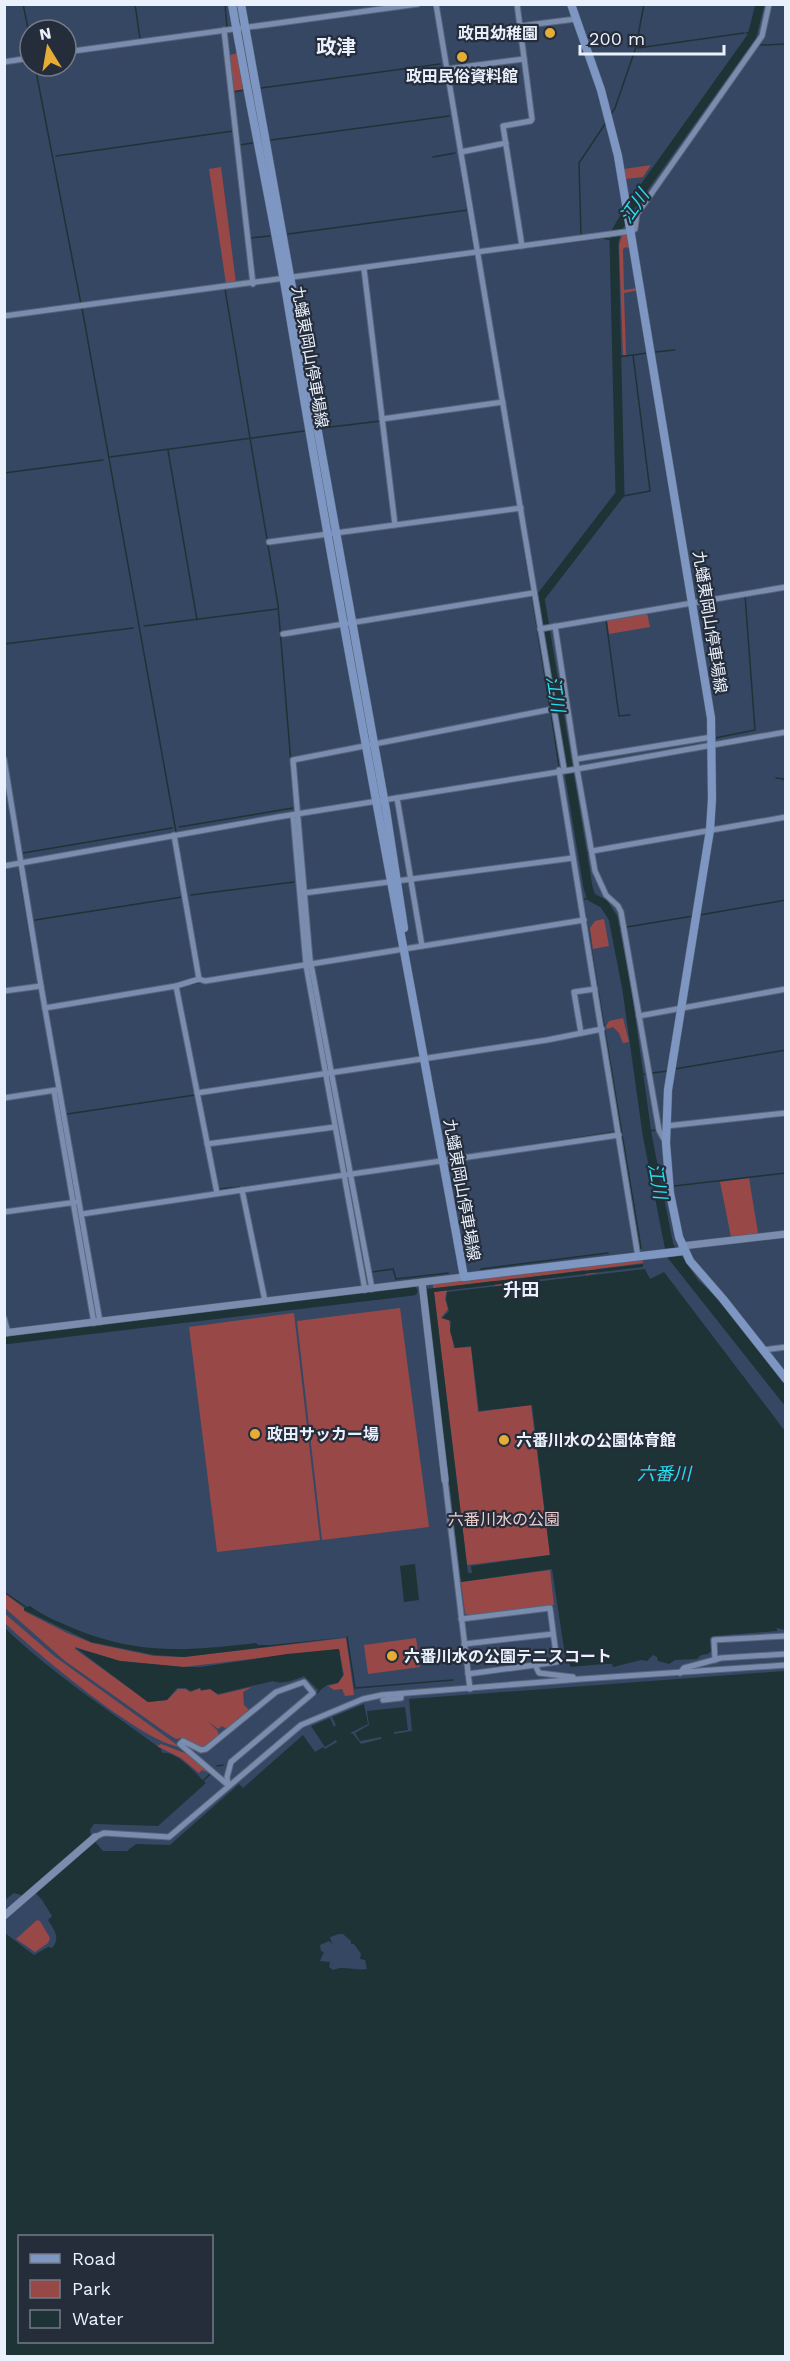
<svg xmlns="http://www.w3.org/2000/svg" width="790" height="2361" font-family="'Work Sans','Noto Sans JP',sans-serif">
	<rect width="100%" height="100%" fill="#364764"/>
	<g fill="#994848" fill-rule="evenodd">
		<polygon points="237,53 243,90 232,91 228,56"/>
		<polygon points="651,165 643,177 626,179 624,169"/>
		<polygon points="221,167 236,283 226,284 209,169"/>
		<path d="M627,234L639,290L624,293L626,355H623L619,245L622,235ZM626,247L630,249L637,288L624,290L623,249Z"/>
		<polygon points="647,613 650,627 609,634 607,620"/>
		<polygon points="604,919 609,946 593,949 590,928 595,921"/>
		<polygon points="623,1018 629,1042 623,1043 619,1033 613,1027 607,1029 606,1026 609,1021"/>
		<polygon points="749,1178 758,1233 731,1237 720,1182"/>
		<polygon points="642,1259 643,1263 597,1269 597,1273 586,1275 585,1270 503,1281 503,1285 495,1286 494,1281 433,1289 433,1284"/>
		<polygon points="447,1290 445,1299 448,1309 441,1318 449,1320 454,1348 471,1347 478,1412 531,1405 550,1555 467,1565 434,1292"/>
		<polygon points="400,1308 429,1527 322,1540 297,1321"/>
		<polygon points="294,1313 320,1540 217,1552 189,1327"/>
		<polygon points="550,1570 554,1605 469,1616 465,1613 461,1582"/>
		<polygon points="4,1593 24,1608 24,1611 67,1633 92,1643 154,1656 184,1657 346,1638 354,1695 345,1696 342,1689 334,1690 328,1686 338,1683 344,1675 339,1649 183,1667 120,1661 75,1647 75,1649 148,1702 167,1700 178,1689 185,1689 191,1692 200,1688 201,1691 210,1689 218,1695 252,1687 243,1692 244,1705 250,1711 244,1717 239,1717 228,1730 222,1726 218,1729 207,1721 217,1730 220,1737 202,1749 181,1738 176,1739 168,1734 65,1661 5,1608"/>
		<path d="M4,1613L54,1656L180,1747C142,1742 36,1653 5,1623Z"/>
		<polygon points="416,1638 420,1667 368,1674 364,1645"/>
		<polygon points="161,1744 190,1755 212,1774 202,1770 199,1773 181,1758 157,1746"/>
		<polygon points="37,1920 40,1921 50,1938 48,1943 35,1952 16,1939"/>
	</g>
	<g fill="#1d3335" fill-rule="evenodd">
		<polygon points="681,1255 698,1280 717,1298 785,1385 785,1406 667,1257"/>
		<polygon points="643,1264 643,1267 434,1292 468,1573 472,1573 471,1566 550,1555 532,1405 479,1411 471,1346 455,1348 450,1331 451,1321 442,1318 449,1311 446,1299 447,1292 645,1269 650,1279 664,1272 785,1431 785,1630 777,1628 777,1631 713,1636 710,1638 711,1651 708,1654 701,1655 697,1659 675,1660 669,1664 658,1661 657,1657 653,1655 647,1661 641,1660 613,1667 612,1664 603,1664 571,1667 565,1655 552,1569 461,1582 426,1289"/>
		<polygon points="415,1564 419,1600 404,1602 400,1566"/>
		<path d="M30,1606C43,1616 59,1622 75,1629C140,1655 188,1651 256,1643L258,1645H271L347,1637L184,1657L154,1655L91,1642L24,1610V1608Z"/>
		<path d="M4,1627C52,1674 108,1709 161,1749L162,1753C177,1751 195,1773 206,1783L158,1826L94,1824L90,1830L91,1837L103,1851H127L136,1844L170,1845L239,1784L243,1788L303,1735L315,1752L323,1747L325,1749L337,1742L336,1740L325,1747L311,1726L330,1718L334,1727L336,1725L332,1717L364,1704L368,1724L350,1733L353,1734L361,1744L381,1739V1737L360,1741L355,1733L369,1725L367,1711L405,1707L408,1730L394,1732V1734L412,1731L409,1699L785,1671V2356H5V1933L34,1955L48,1947L52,1948C61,1938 54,1930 48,1920L52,1916L42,1900L32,1889L24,1896L14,1893L5,1900ZM339,1934H343L351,1941V1944H354L361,1954L360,1959L365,1960L367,1969C354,1971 344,1965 333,1970L329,1967L330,1962L320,1961L324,1952L321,1951L320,1945L329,1941L332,1944L330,1937ZM20,2236H212V2342H20Z"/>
		<path d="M76,1648L120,1661L183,1667H201L287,1654L339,1649L343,1675L338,1683L327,1685L319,1691L304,1676C295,1680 282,1685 273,1681L218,1694L210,1689L201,1690L200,1688L190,1691L186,1688H177L167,1700L148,1702Z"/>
	</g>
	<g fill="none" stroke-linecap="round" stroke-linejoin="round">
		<g stroke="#1d3335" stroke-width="1.5">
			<polyline points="23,4 30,38"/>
			<polyline points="135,4 140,39"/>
			<polyline points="225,4 227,28"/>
			<polyline points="418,6 431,4"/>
			<polyline points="746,33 754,32"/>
			<polyline points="759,45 786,44"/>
			<polyline points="744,46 752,46"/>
			<polyline points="638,48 744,33"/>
			<polyline points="35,66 81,304"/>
			<polyline points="447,85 453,122"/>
			<polyline points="261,88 440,64"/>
			<polyline points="233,92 244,90"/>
			<polyline points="611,114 615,108 636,47 644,4"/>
			<polyline points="271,140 449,116"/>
			<polyline points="239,145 253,143"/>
			<polyline points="56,156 233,131"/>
			<polyline points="433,157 455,153"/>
			<polyline points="462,177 474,249"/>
			<polyline points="288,234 468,210"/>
			<polyline points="581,236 579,163 607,121"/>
			<polyline points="250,238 270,236"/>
			<polyline points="525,248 602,238 614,240"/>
			<polyline points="475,254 477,264"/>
			<polyline points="367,270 475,255"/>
			<polyline points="225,289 278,605 295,812"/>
			<polyline points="82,308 176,832"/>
			<polyline points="655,352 675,350"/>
			<polyline points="634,355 647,353"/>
			<polyline points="617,357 633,355 650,491 618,497"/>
			<polyline points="322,428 381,421"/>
			<polyline points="168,450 197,620"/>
			<polyline points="110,457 304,431"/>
			<polyline points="4,473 103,460"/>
			<polyline points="523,541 550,708"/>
			<polyline points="606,620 619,716 630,715"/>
			<polyline points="144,626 277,609"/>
			<polyline points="4,644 133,628"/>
			<polyline points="551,713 559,766"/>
			<polyline points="715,738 755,730 745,595"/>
			<polyline points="568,766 573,763"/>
			<polyline points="776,778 784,779 786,787"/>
			<polyline points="179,827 293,808"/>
			<polyline points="23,853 172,828"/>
			<polyline points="583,854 590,852"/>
			<polyline points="19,870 32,949"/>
			<polyline points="191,895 294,882"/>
			<polyline points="583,901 582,900 591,897"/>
			<polyline points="585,912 641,1248 638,1249"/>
			<polyline points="700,915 786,900"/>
			<polyline points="35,920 182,897"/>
			<polyline points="627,927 693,916"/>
			<polyline points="615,929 621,928"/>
			<polyline points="191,984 201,982"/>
			<polyline points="631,1020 635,1019"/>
			<polyline points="45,1022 56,1088"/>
			<polyline points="322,1040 328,1071"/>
			<polyline points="675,1069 786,1050"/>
			<polyline points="652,1073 668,1071"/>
			<polyline points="639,1075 645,1074"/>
			<polyline points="329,1076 367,1281"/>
			<polyline points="67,1114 195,1095"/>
			<polyline points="647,1131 657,1130"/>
			<polyline points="210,1146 219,1189 241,1187 244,1189"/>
			<polyline points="527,1146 615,1132"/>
			<polyline points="674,1186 786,1173"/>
			<polyline points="658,1189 665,1188"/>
			<polyline points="481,1269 608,1253"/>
			<polyline points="372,1272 393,1269 396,1279 448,1273"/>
			<polyline points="369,1294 370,1297"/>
			<polyline points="268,1306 269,1309"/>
			<polyline points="98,1327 99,1329"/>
			<polyline points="4,1592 26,1607"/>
			<polyline points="347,1637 355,1688 453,1680"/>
			<polyline points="232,1764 319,1691"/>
			<polyline points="217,1766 223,1765"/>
			<polyline points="202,1782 210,1774"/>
		</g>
		<g stroke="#1d3335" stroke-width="9">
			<polyline points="676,1259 669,1246 647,1134 627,990 613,918 604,904 591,897 588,887 540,598 620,494 614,242 617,230 630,207 752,36 760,4"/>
			<polyline points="4,1340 413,1291"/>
		</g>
		<defs>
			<g id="minor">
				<polyline points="436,4 564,769"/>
				<polyline points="517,4 532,119 531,121 503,126 522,246"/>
				<polyline points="520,26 576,19"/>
				<polyline points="224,30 253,284"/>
				<polyline points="66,52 418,4"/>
				<polyline points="4,62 30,58"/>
				<polyline points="447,69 524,59"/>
				<polyline points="461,152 506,143"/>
				<polyline points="364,269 395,525"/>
				<polyline points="4,316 632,231 635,229 637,214 762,36 769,4"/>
				<polyline points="382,419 503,402"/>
				<polyline points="269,542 521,508"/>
				<polyline points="555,626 577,769 786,732"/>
				<polyline points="540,629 786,587"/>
				<polyline points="283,634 533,593"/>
				<polyline points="4,759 41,986 100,1322"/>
				<polyline points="577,759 712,737"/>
				<polyline points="559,770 638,1257"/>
				<polyline points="397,798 422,946"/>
				<polyline points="293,815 306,965 365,1290"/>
				<polyline points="174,835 199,979"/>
				<polyline points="592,851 786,817"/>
				<polyline points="4,866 278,817 577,769 595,871 606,895 618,906 621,912 659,1130 666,1143"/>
				<polyline points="304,893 573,858"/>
				<polyline points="176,986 217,1193"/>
				<polyline points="4,991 41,986"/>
				<polyline points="45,1008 176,986 199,979 205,981 584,920"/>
				<polyline points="639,1016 786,989"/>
				<polyline points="581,1033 574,992 595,989"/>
				<polyline points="54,1091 94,1323"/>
				<polyline points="197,1093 547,1040 602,1029"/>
				<polyline points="4,1098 56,1090"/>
				<polyline points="666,1126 786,1113"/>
				<polyline points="207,1144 335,1127"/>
				<polyline points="242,1190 619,1135"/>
				<polyline points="4,1212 77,1202"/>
				<polyline points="82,1214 242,1190 265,1301"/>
				<polyline points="372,1289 310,959 293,760 553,709"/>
				<polyline points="4,1318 8,1333"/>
				<polyline points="763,1350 786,1347"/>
				<polyline points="445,1480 470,1689"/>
				<polyline points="461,1619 550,1608 557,1662 468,1674"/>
				<polyline points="464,1644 553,1634"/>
				<polyline points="715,1660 714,1640 786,1636"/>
				<polyline points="535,1665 539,1673 573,1677"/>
				<polyline points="680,1673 684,1668 721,1658 786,1654"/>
				<polygon points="304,1682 313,1693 231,1762 227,1777 228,1785 180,1744 183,1741 201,1750 206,1749 276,1692"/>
				<polyline points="383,1700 401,1698 401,1694"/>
				<polyline points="95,1837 104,1833 169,1837 301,1725 363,1699 382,1695 581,1679 786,1665"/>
			</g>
			<g id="tertiary">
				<polyline points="682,1246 786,1234"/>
				<polyline points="422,1283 445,1480"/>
				<polyline points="4,1333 464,1277"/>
				<polyline points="4,1916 95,1837"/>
			</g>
			<g id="secondary">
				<path d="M232,4C249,103 270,200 287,298C341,625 405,950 464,1277L684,1251"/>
				<polyline points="241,4 386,810 404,928"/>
				<polyline points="571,4 601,90 618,156 711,718 712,799 710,830 668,1090 666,1143 670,1193 679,1237 690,1261 723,1299 786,1379"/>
			</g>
		</defs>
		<use href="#minor" stroke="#56647a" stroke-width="7"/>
		<use href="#tertiary" stroke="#56647a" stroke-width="8"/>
		<use href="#secondary" stroke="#56647a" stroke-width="9"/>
		<use href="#minor" stroke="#7a8dae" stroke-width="5"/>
		<use href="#tertiary" stroke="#7a8dae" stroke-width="7"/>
		<use href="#secondary" stroke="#7e96c2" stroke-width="8"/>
	</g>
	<g fill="#e5ad36" stroke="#252d3b" stroke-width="2">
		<circle cx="550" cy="33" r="6"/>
		<circle cx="462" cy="57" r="6"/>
		<circle cx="255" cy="1434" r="6"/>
		<circle cx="504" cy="1440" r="6"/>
		<circle cx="392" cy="1656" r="6"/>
	</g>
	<g text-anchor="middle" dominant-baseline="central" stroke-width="4.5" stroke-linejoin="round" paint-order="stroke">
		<g font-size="16" font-weight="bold" fill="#eaf1fc" stroke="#252d3b" text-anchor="start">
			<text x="538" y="33" text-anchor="end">政田幼稚園</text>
			<text x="462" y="76" text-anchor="middle">政田民俗資料館</text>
			<text x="267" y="1434">政田サッカー場</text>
			<text x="516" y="1440">六番川水の公園体育館</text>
			<text x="404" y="1656">六番川水の公園テニスコート</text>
		</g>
		<g font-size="16" fill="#eaf1fc" stroke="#252d3b">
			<text transform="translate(310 357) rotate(80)">九蟠東岡山停車場線</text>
			<text transform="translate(710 622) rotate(81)">九蟠東岡山停車場線</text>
			<text transform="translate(462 1190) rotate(80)">九蟠東岡山停車場線</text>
		</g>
		<g font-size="16" fill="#eccecc" stroke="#252d3b">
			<text x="504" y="1519">六番川水の公園</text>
		</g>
		<g font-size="18" font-style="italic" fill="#24e1ed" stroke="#252d3b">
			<text transform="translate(634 206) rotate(-55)">江川</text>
			<text transform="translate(556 694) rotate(81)">江川</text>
			<text transform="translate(658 1181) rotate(80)">江川</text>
			<text x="664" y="1473">六番川</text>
		</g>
		<g font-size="18" font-weight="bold" fill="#eaf1fc" stroke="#252d3b">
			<text x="521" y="1289">升田</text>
		</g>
		<g font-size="20" font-weight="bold" fill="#eaf1fc" stroke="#252d3b">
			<text x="336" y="47">政津</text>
		</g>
	</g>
	<rect width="790" height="2361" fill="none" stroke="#eaf1fc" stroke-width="12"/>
	<rect x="18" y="2235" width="195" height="108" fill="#252d3b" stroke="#747b88" stroke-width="1.5"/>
	<rect x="30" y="2254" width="30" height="9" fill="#7e96c2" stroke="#747b88" stroke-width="1.5"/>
	<text x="72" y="2265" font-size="18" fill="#eaf1fc">Road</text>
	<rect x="30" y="2280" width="30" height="18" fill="#994848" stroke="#747b88" stroke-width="1.5"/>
	<text x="72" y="2295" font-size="18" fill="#eaf1fc">Park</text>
	<rect x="30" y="2310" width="30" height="18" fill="#1d3335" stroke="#747b88" stroke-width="1.5"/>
	<text x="72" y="2325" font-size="18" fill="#eaf1fc">Water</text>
	<g transform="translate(48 48) rotate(349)"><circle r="28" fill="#252d3b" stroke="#747b88" stroke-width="1.5"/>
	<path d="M0-4.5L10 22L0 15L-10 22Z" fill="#e5ad36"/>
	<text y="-9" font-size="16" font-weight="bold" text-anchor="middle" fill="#eaf1fc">N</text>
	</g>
	<path d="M580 45v9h144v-9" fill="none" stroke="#eaf1fc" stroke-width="3"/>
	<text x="589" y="45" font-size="18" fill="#eaf1fc" stroke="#252d3b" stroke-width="4.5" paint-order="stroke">200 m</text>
</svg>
